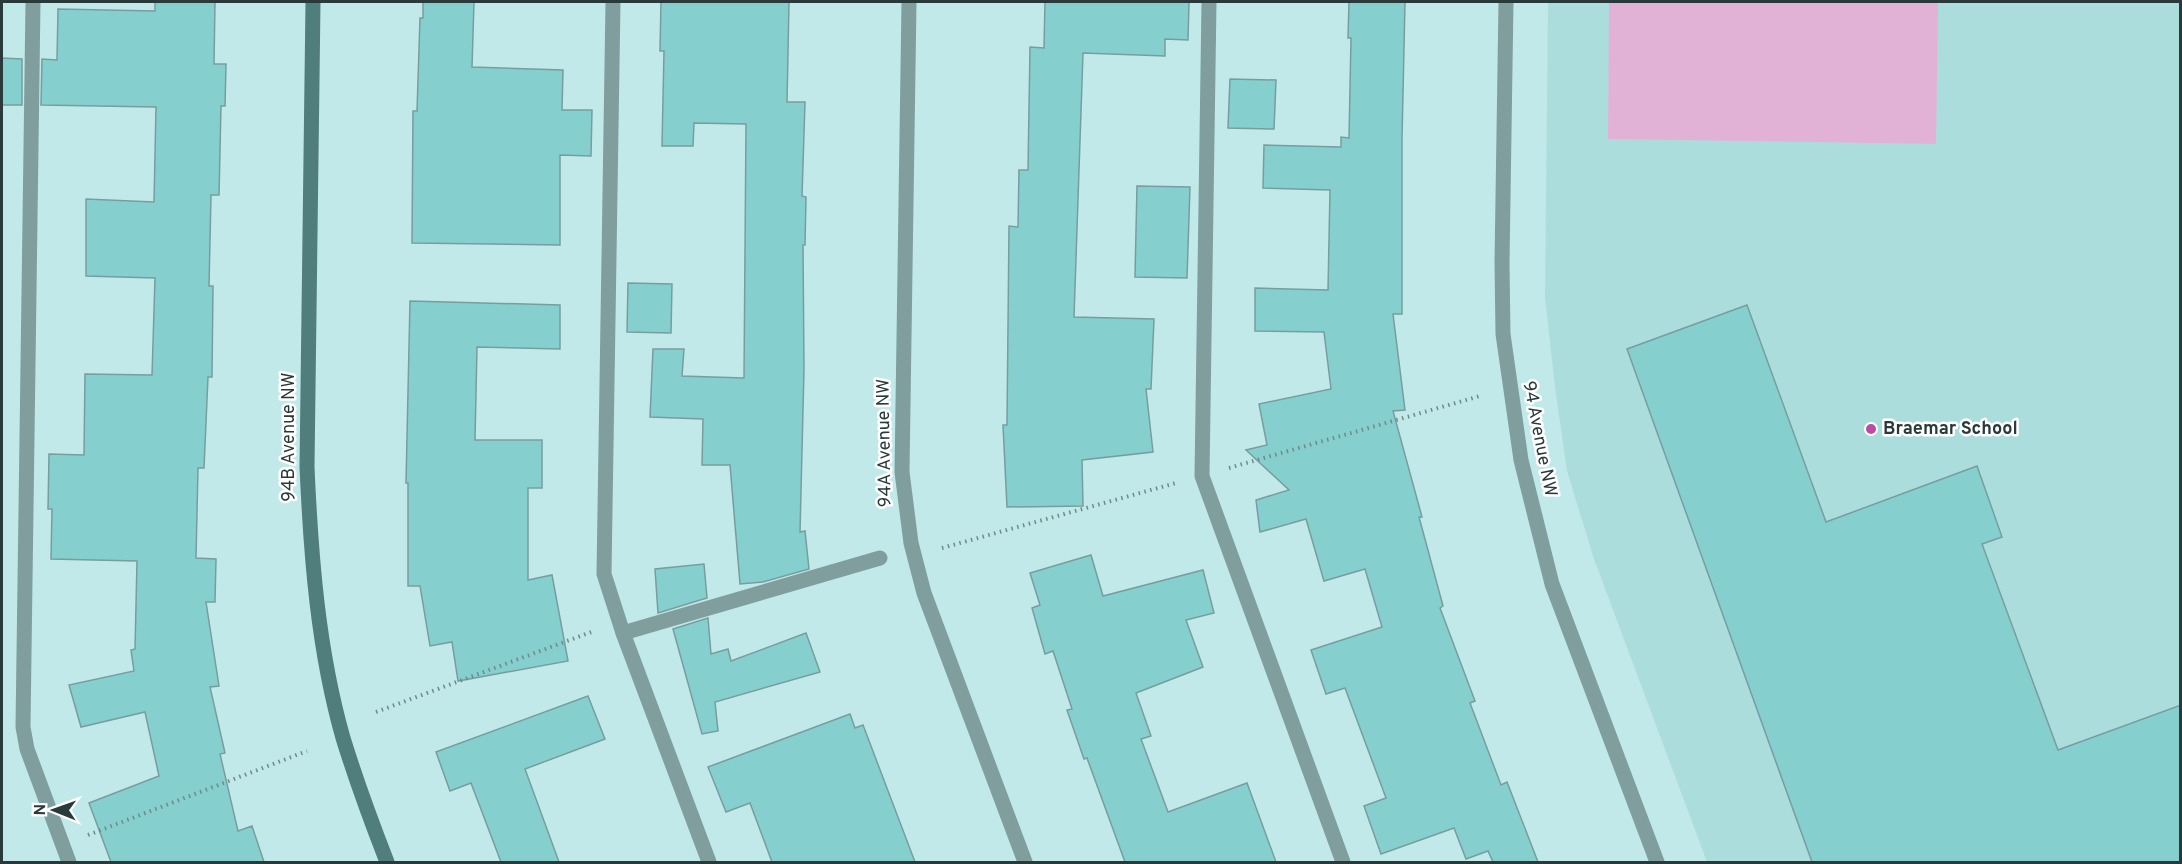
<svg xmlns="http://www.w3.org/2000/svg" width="2182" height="864" font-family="Overpass,sans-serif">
	<rect width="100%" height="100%" fill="#c2e9e9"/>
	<polygon fill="#acdddd" points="1548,2 2180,2 2180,862 1707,862 1594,559 1567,471 1555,387 1545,298"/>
	<polygon fill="#e2b2d6" points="1609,2 1938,2 1936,144 1608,139"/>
	<g fill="#85d0cf" stroke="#789d9d" stroke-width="1.5">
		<polygon points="155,2 215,2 214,64 226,64 225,106 221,106 219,195 211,195 209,286 213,286 212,377 208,377 204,468 198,468 196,558 216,559 215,602 206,602 219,686 210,687 225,753 220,754 238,831 252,826 264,862 111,862 89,803 159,776 145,712 81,727 69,685 134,671 131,650 135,649 137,561 51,559 52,509 48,509 49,454 84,455 85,374 152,375 155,278 86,276 86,199 154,202 156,107 41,105 42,59 57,60 58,9 155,11"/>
		<polygon points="423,2 474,2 472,67 563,70 562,110 592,110 591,156 560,155 560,245 412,243 413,111 417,111 420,18 423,18"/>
		<polygon points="661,2 789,2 787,102 805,102 802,196 806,197 805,245 803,245 804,369 800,532 805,531 809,569 763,582 740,584 730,465 702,465 703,419 650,417 653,349 684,349 682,376 744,378 746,124 694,123 693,146 662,146 664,51 660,51"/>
		<polygon points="1045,2 1189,2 1188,40 1165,39 1165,56 1083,53 1074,317 1154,319 1151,389 1146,389 1153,452 1082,460 1083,506 1007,507 1003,425 1007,425 1009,226 1018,227 1019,170 1028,170 1030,47 1044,48"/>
		<polygon points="1349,2 1405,2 1402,139 1402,314 1393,314 1405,410 1393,411 1422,517 1419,517 1443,606 1440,608 1475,701 1470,703 1501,785 1507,782 1538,862 1493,862 1488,851 1466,859 1454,828 1381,854 1364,806 1386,798 1345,688 1326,694 1311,650 1382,627 1365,569 1324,581 1306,519 1260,532 1256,500 1289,490 1246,450 1267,445 1259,404 1331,389 1324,332 1255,331 1255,288 1328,290 1330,190 1263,188 1264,145 1341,147 1341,137 1349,138 1351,38 1348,38"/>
		<polygon points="2,58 22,59 22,105 2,105"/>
		<polygon points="1230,79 1276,80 1274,129 1228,128"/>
		<polygon points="1137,186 1190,187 1187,278 1135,277"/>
		<polygon points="628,283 672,284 671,333 627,332"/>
		<polygon points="410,301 560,305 560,349 477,347 475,440 542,440 542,488 528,488 528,580 552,575 568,661 458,681 452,642 430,646 420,586 408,586 408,483 406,483"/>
		<polygon points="1747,305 1826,522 1977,466 2002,537 1982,544 2058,750 2181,705 2181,862 1812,862 1627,349"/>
		<polygon points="1091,555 1103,596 1203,570 1214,613 1186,620 1203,667 1136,693 1151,736 1141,739 1168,812 1247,783 1276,862 1125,862 1087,758 1084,759 1067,710 1072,709 1053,651 1045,654 1032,608 1040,605 1030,573"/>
		<polygon points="704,564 707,598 658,613 655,569"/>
		<polygon points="708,618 711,654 728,649 731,661 806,633 820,672 715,702 718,731 702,734 673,629"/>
		<polygon points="588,696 605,739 525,769 559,862 501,862 471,783 450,791 436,752"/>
		<polygon points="850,714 855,728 863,725 915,862 772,862 750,803 726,812 708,767"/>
	</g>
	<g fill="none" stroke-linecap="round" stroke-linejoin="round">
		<g stroke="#708a8a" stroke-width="4" stroke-dasharray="1.5 4.5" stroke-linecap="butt">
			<polyline points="1229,468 1480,396"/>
			<polyline points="942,548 1176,483"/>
			<polyline points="376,712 594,631"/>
			<polyline points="88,835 307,751"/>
		</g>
		<g stroke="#809e9e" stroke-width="15">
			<polyline points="33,2 23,727 27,749 69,862"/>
			<polyline points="613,2 604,574 623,633 709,862"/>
			<polyline points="1209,2 1202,476 1343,862"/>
			<polyline points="623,633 880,558"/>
		</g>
		<g stroke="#809e9e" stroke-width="15">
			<polyline points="909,2 902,472 911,543 924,593 1025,862"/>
			<polyline points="1506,2 1502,263 1503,334 1521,460 1552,584 1657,862"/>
		</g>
		<path stroke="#4f7e7d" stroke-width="15" d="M313,2L307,467C311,558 318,650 343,738C356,780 371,821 387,862"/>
	</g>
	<circle fill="#bb4ba8" stroke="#fff" stroke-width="2" cx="1871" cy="429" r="6"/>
	<g text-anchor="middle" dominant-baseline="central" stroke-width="5" stroke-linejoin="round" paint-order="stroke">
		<g font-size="18" font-weight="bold" fill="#2a3939" stroke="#fff" text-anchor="start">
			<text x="1883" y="429">Braemar School</text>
		</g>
		<g font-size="18" fill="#2a3939" stroke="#fff">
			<text transform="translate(289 437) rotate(-90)">94B Avenue NW</text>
			<text transform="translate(1539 439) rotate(79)">94 Avenue NW</text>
			<text transform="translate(885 443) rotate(-91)">94A Avenue NW</text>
		</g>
	</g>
	<rect width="2182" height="864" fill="none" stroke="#2a3939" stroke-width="6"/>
	<g transform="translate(54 810) rotate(271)" stroke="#ffffff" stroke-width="4.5" paint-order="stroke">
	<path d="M0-4.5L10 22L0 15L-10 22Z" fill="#2a3939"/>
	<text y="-9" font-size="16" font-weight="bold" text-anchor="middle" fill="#2a3939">N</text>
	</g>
</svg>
